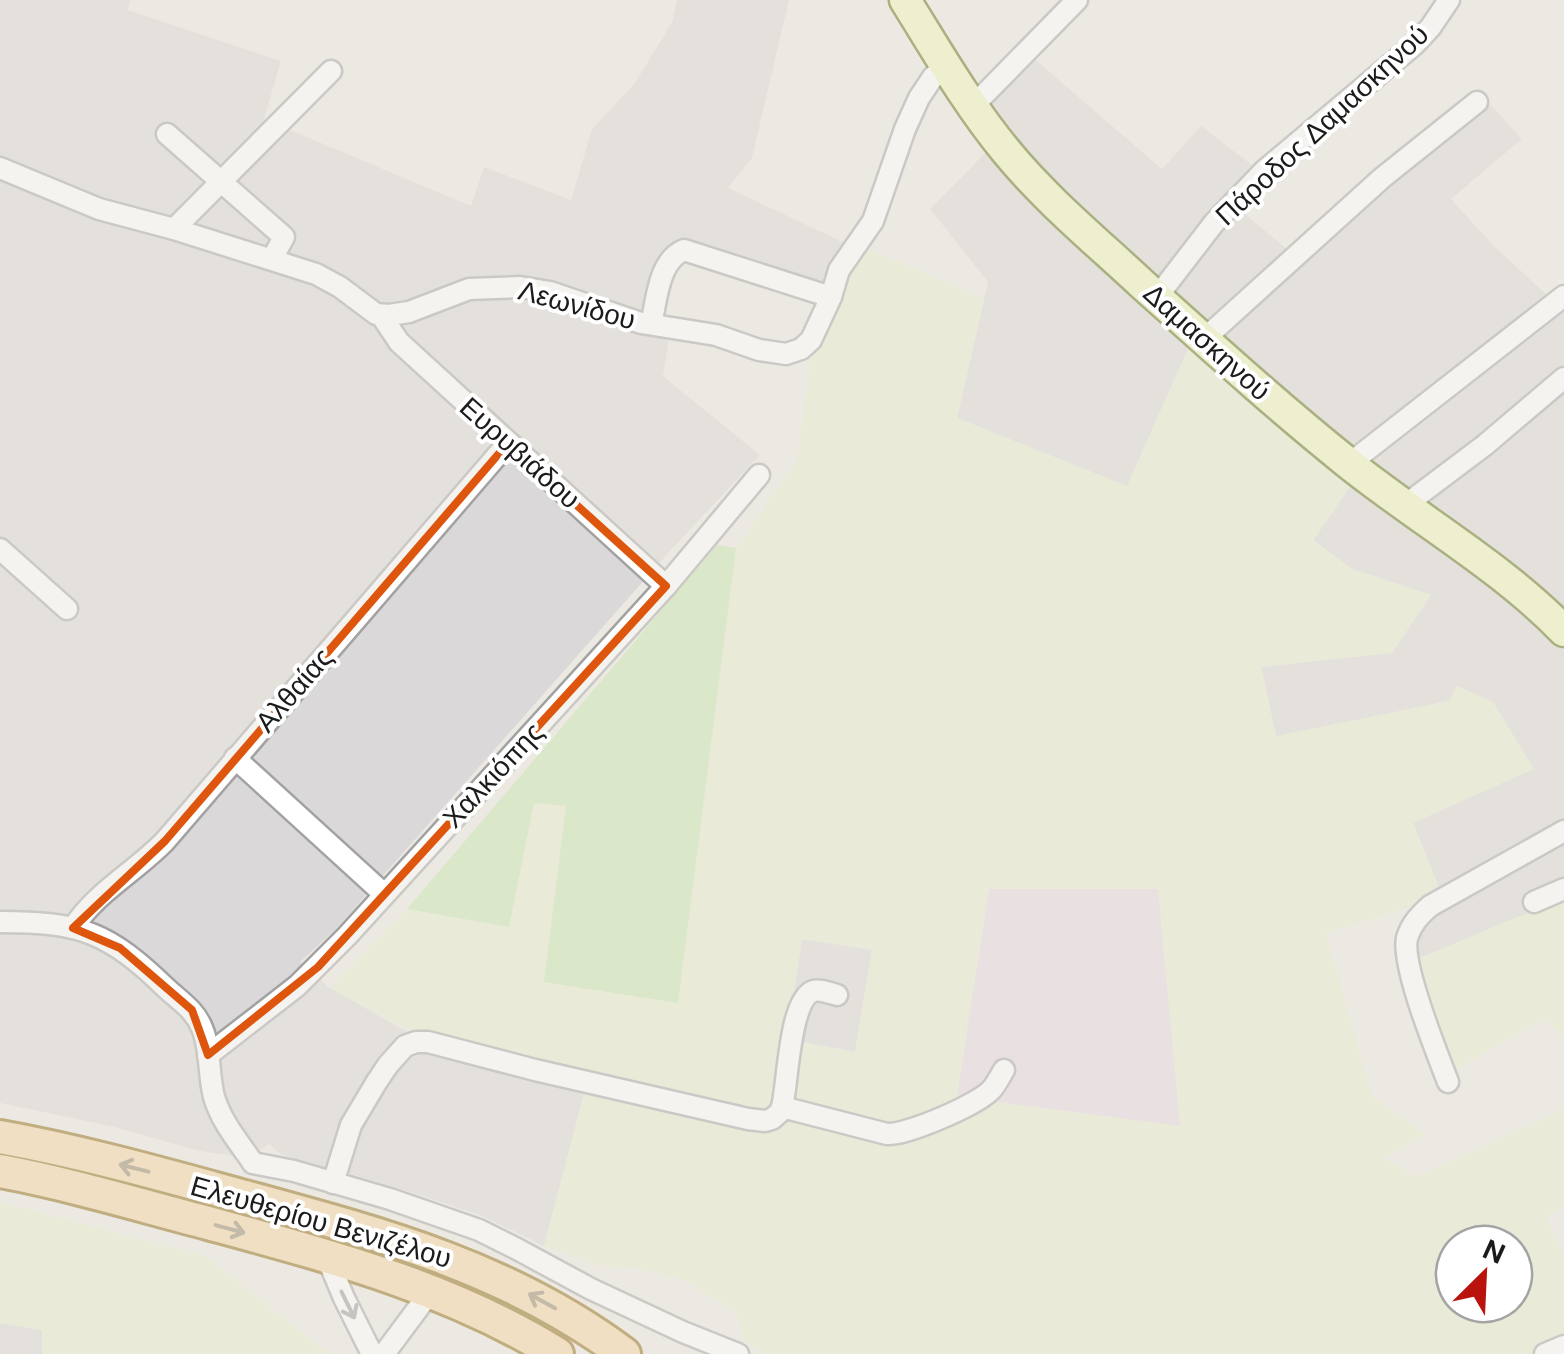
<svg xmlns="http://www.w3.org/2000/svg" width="1564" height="1354" font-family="'DM Sans',sans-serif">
	<rect width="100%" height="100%" fill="#ece9e2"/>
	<g fill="#dad8d8">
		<polygon points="0,0 130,0 128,10 281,61 264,119 471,206 484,167 571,200 592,129 635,83 672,22 677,0 789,0 752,158 728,188 845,243 827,282 817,285 682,243 662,253 643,327 670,332 663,376 760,455 669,552 335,930 300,962 330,988 406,1031 402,1039 586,1088 544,1246 480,1215 389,1185 280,1154 269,1144 249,1158 200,1151 110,1126 0,1103"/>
		<polygon points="1031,56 1162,169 1201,126 1256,168 1226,198 1299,259 1486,100 1522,139 1451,199 1494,246 1559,306 1564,301 1564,607 1534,583 1385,477 1307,414 1087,216 1029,156 986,102"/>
		<polygon points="989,149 1063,228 1189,347 1127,487 957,418 988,282 930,209"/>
		<polygon points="1353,482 1531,617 1564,651 1564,821 1441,892 1413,823 1449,701 1276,737 1261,666 1392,653 1430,595 1352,569 1313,540"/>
		<polygon points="1564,839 1564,882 1527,899 1531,912 1417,959 1413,939 1425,919"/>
		<polygon points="802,938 872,950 855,1052 787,1039"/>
		<polygon points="0,1323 42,1330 42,1354 0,1354"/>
	</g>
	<polygon fill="#e5d4e1" points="1158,888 1181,1126 956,1097 989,889"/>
	<g fill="#e7eacd" fill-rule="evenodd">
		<path d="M865,247L984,299L957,418L1127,486L1189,347L1353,482L1313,541L1352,569L1431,595L1392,653L1261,667L1276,736L1449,701L1457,686L1493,702L1534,769L1413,823L1441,892L1404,909L1326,933L1372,1096L1426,1135L1385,1158L1416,1177L1564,1109V1207L1546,1217L1564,1256V1341L1531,1354H763L743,1338L736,1311L682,1279L639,1269L597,1265L544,1246L584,1093L743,1131L768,1129L789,1118L894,1144L896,1132L787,1102L796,1041L855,1052L872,950L802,939L787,1039L773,1108L770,1115L424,1038L330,988L407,909L509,927L534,802L567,806L678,1003L736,548L797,460L811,359L845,269ZM989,889H1158L1180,1126L957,1097ZM1454,1244H1514V1304H1454Z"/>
		<polygon points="1564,898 1564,1036 1543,1020 1451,1072 1417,959"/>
		<polygon points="0,1202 206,1256 329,1354 42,1354 42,1330 0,1323"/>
	</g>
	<polygon fill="#c4e4aa" points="717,545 736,548 678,1003 544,982 566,806 534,803 509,927 407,909"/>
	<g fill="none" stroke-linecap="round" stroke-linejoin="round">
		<defs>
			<g id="minor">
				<polyline points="973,106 1077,0"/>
				<polyline points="167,134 284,237 272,259"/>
				<polyline points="0,168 99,209 174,229 316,274 340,287 376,314 389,315 409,312 469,289 520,287 550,292 641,323 716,335 759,350 786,354 801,349 811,340 831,297 839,270 873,221 905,129 919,98 933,77 946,65"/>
				<polyline points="174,229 331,71"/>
				<polyline points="1157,297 1214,223 1265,170 1415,44 1430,28 1449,0"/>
				<polyline points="381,315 399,342 666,586"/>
				<path d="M651,324C657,300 658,261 684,250L831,297"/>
				<polyline points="1203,340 1382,178 1477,102"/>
				<polyline points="1349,464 1564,296"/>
				<polyline points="1404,506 1485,445 1564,378"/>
				<polyline points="0,549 67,609"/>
				<polyline points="235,758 384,894"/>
				<polyline points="1534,902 1564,889"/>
				<path d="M0,922C81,922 108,932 166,988C180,1001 195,1010 202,1028C211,1049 208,1074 214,1097C222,1123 238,1141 253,1163"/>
				<path d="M73,928C96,892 135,872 165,841L508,443"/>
				<polyline points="208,1055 297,986 347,936 666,586 759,475"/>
				<path d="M1448,1082C1437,1053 1401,965 1407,938C1411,924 1420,915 1430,906L1564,831"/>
				<path d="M782,1107L887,1134C907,1135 977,1105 991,1090C996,1085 1000,1076 1004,1070"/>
				<polyline points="253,1163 294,1171 390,1199 479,1230 517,1249 591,1289 683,1332 738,1354"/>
				<path d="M333,1183L351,1125L376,1083L388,1065L405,1046L416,1042H428L535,1070L748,1119L765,1121L772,1119L780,1112L782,1107C788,1084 789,1001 813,991C820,989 830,993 837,995"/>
				<polyline points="326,1255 344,1298 372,1354"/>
				<polyline points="384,1354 431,1291"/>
				<polyline points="1545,1354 1564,1346"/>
			</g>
			<path id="secondary" d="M905,0C937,51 968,105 1006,151C1046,200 1096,241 1142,284C1210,345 1277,406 1348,463C1419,520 1501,566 1564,631"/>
			<g id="primary">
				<path d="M0,1137C83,1152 164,1175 245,1197C381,1234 509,1268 624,1354"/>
				<path d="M0,1171C70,1184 139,1205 208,1223C329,1256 449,1287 557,1354"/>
			</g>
		</defs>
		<use href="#minor" stroke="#a2a2a2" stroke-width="25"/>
		<use href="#secondary" stroke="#5c6a0b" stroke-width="35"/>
		<use href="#primary" stroke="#8a6409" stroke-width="38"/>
		<use href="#minor" stroke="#fff" stroke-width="20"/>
		<use href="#secondary" stroke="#eff5b7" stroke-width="30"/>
		<use href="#primary" stroke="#f5d29e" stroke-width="32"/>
	</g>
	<defs><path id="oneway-shaft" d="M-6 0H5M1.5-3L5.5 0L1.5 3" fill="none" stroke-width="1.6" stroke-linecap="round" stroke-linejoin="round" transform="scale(2.5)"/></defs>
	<g stroke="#938063">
		<use href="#oneway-shaft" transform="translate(134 1168) rotate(-166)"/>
		<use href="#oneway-shaft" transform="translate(230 1229) rotate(15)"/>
		<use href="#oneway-shaft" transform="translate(542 1301) rotate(-151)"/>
	</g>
	<use stroke="#989898" href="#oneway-shaft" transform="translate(348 1305) rotate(64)"/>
	<path d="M0 0H1564V1354H0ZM508,443L666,586L318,967L208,1055L192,1010L120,948L73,928L165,841Z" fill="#ece9e2" fill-opacity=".55" fill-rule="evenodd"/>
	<path fill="none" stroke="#de560d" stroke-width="8" stroke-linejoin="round" d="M508,443L666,586L318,967L208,1055L192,1010L120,948L73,928L165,841Z"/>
	<g text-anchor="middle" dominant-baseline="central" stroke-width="8" stroke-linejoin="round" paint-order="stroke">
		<g font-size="28" fill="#1b1b1b" stroke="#fff">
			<text transform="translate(1322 125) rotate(-43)">Πάροδος Δαμασκηνού</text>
			<text transform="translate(577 305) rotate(15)">Λεωνίδου</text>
			<text transform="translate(1207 342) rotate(42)">Δαμασκηνού</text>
			<text transform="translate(520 453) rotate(42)">Ευρυβιάδου</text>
			<text transform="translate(294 690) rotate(-49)">Αλθαίας</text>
			<text transform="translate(493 775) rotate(-47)">Χαλκιόπης</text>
			<text transform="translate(321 1222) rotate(16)">Ελευθερίου Βενιζέλου</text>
		</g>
	</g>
	<g transform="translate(1484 1274) rotate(24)"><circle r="48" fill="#ffffff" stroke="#a4a4a4" stroke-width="2.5"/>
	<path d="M0-8L18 38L0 25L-18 38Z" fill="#ba130d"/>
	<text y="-15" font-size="28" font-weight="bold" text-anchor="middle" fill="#1b1b1b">N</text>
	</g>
</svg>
